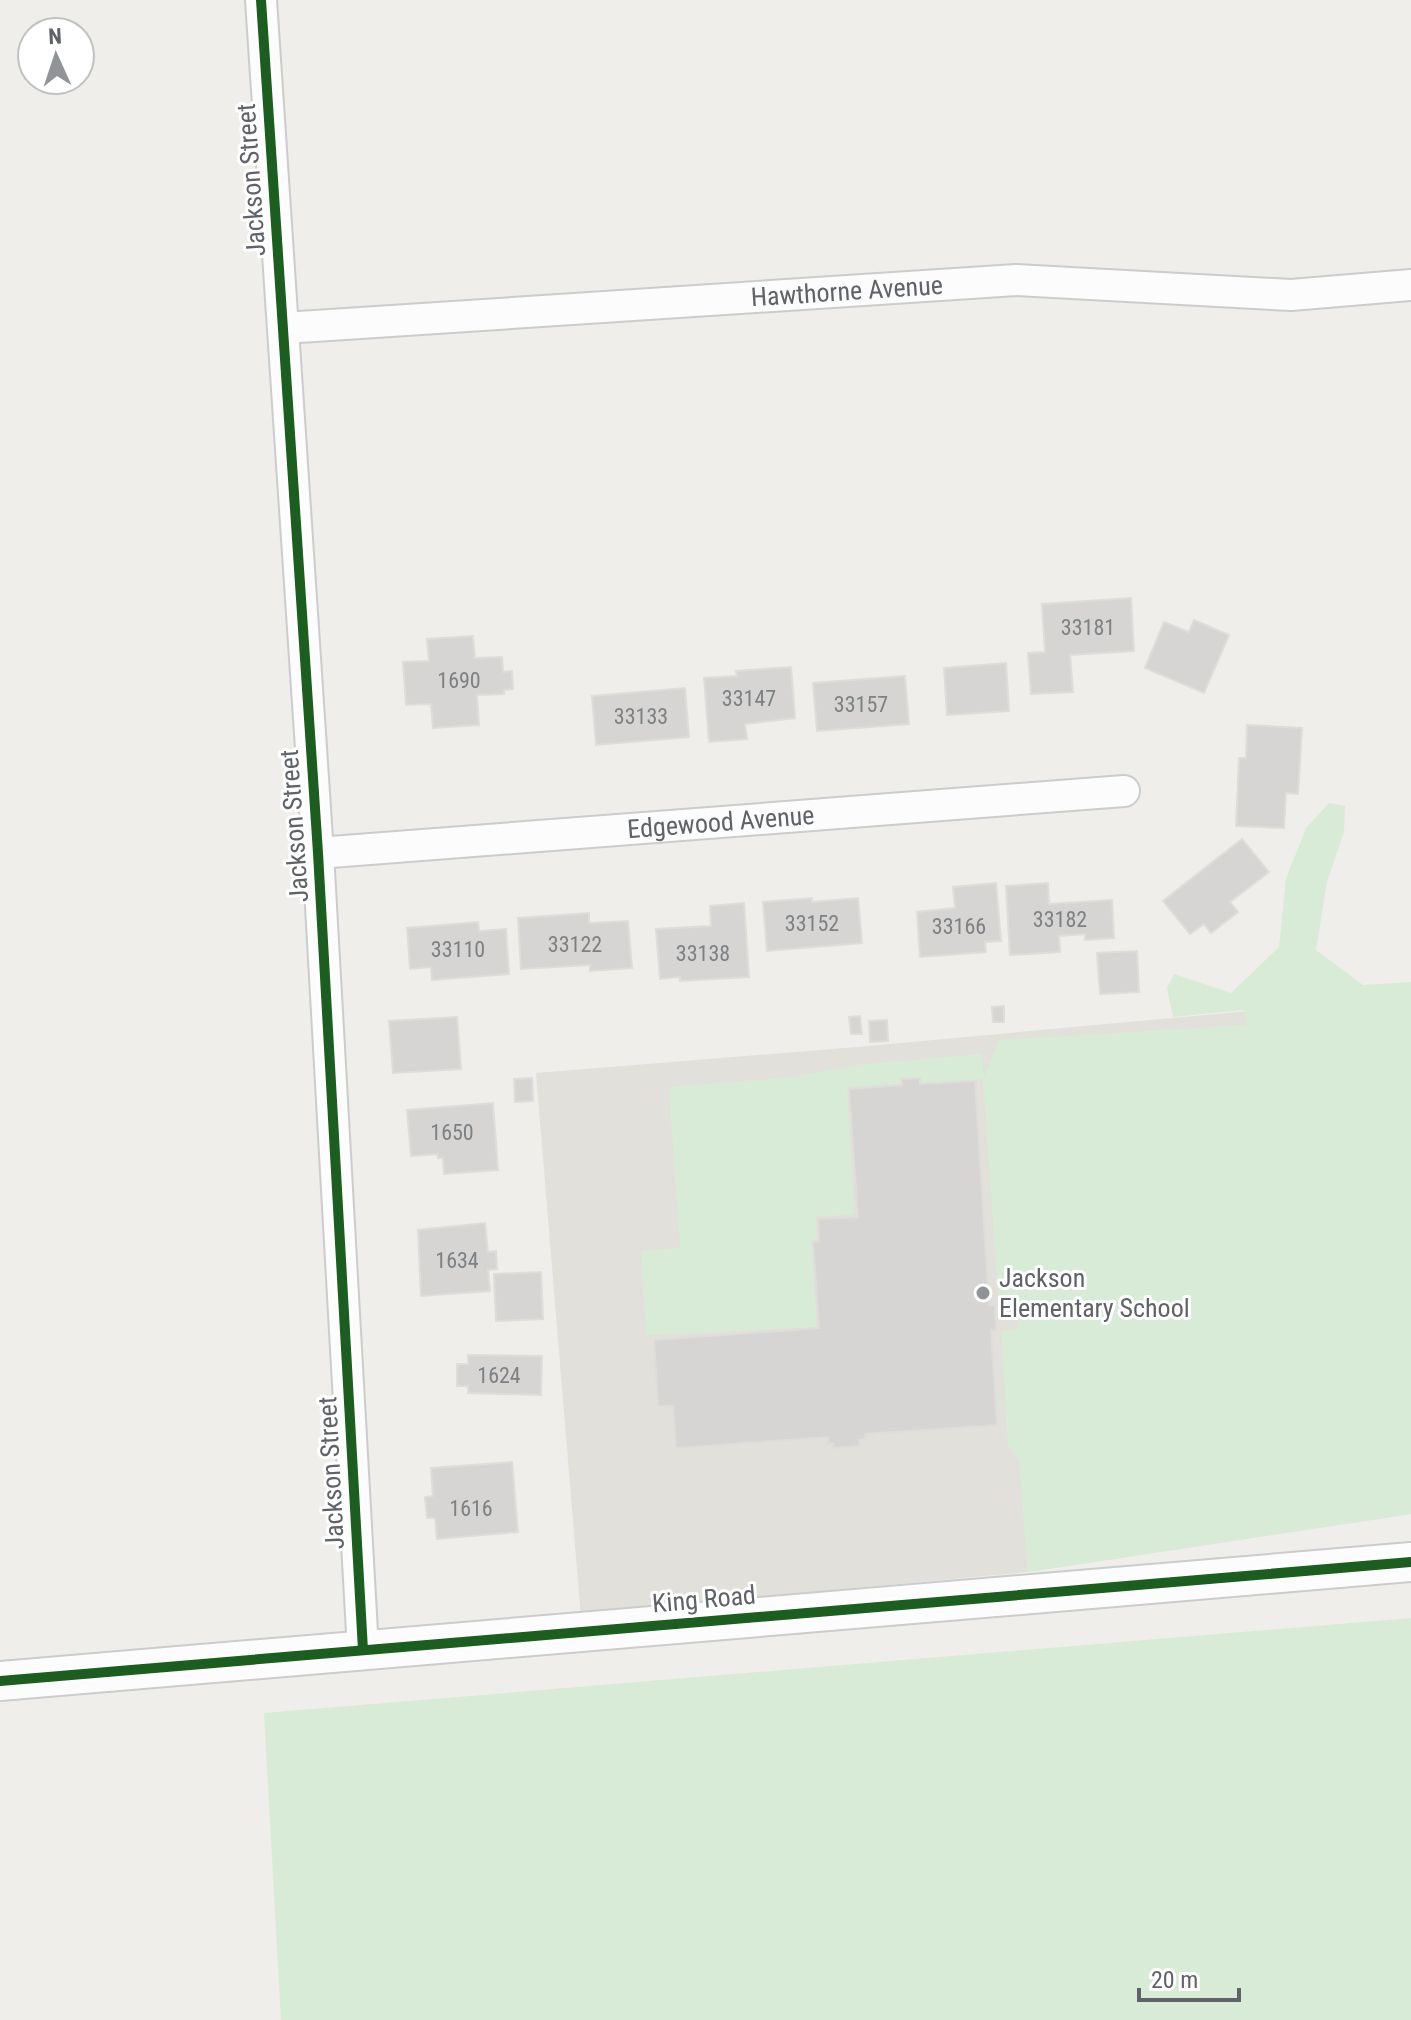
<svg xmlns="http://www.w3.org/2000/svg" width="1411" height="2020" font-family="'Roboto Condensed',sans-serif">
	<rect width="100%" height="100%" fill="#efeeea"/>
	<polygon fill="#e2e0da" points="1411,996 1411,1514 1028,1572 747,1598 581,1618 536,1073 857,1047"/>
	<g fill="#d8ebd6">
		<polygon points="1329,803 1345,806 1344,832 1327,882 1316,950 1363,985 1411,982 1411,1514 1028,1572 1019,1461 1008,1445 1001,1331 1018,1329 1017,1308 999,1309 983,1079 922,1083 921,1078 900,1079 900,1084 847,1087 854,1214 816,1217 817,1239 811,1241 817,1327 646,1335 641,1251 680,1248 669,1087 793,1077 855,1065 981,1054 984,1077 999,1040 1246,1025 1244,1010 1173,1017 1167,988 1174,974 1231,993 1279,947 1286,879 1306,828"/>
		<polygon points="1411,1618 1411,2020 281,2020 264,1713"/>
	</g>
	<g fill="#d6d5d3" stroke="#deddd9" stroke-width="2">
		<polygon points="1131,598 1134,651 1070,655 1073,692 1031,694 1028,653 1045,652 1042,604"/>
		<polygon points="1194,620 1229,635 1204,693 1145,668 1164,622 1189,632"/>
		<polygon points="473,636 475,658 502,657 503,672 512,671 513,689 504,690 504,694 477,695 479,725 433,728 431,704 406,705 403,662 429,661 427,639"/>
		<polygon points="1006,663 1009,711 947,715 944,668"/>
		<polygon points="791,667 795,718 745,724 747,739 709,742 704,678 737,676 736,671"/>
		<polygon points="905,676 909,724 817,731 813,683"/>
		<polygon points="685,688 689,737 596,745 592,696"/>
		<polygon points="1247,725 1302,728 1298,794 1286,793 1284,828 1236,826 1239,758 1246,758"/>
		<polygon points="1242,839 1269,872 1230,902 1238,912 1211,933 1204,924 1190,934 1163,901"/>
		<polygon points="996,883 1001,941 985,942 986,952 920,957 917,912 955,908 953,887"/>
		<polygon points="1048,883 1049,904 1112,900 1114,938 1085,940 1085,934 1059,936 1060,952 1010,955 1006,886"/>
		<polygon points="812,898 812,902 858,898 862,943 767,951 763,902"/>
		<polygon points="744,903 749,977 680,981 680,977 660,979 656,929 711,926 710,906"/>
		<polygon points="589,913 589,923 628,921 632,968 590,971 590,965 521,969 518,918"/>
		<polygon points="478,922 479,931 506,929 509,974 432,980 431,967 410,969 407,928"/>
		<polygon points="1137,951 1139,992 1100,994 1097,953"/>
		<polygon points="1004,1006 1004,1022 993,1022 992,1007"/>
		<polygon points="860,1016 862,1034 851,1034 849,1017"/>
		<polygon points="457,1017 461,1069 393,1073 389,1021"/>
		<polygon points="887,1020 888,1041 870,1042 869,1021"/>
		<polygon points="532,1078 533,1101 515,1102 514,1079"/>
		<polygon points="920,1078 920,1084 975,1081 989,1305 995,1305 996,1330 991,1330 997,1425 865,1434 865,1439 859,1440 859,1446 834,1448 833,1443 828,1444 828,1437 676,1448 673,1406 658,1406 654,1340 819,1328 813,1242 819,1241 818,1219 858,1217 849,1089 902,1085 901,1079"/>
		<polygon points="493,1103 498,1170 444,1174 443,1158 438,1158 438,1154 411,1156 407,1110"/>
		<polygon points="485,1223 488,1252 496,1251 497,1269 488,1270 490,1291 421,1296 418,1230"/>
		<polygon points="541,1272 543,1319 496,1321 494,1274"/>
		<polygon points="468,1355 542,1356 541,1395 468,1393 468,1386 457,1386 457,1364 468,1364"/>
		<polygon points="512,1462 518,1532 437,1539 435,1518 427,1518 425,1497 433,1496 431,1468"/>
	</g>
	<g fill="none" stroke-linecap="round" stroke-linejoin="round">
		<defs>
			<g id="minor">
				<polyline points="261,0 318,853 363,1650"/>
				<path id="s1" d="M284,328L1016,280L1291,295L1411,285"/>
				<path id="s2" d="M318,853L1124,791"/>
			</g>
			<polyline id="tertiary" points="0,1681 1411,1562"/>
		</defs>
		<use href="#minor" stroke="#cbcccc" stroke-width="34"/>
		<use href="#tertiary" stroke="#cbcccc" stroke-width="42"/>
		<use href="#minor" stroke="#fdfcfc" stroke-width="30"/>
		<use href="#tertiary" stroke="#fdfcfc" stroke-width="38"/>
		<defs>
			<g id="cycleway">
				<polyline points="261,0 318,853 363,1650"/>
				<polyline points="0,1681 1411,1562"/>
			</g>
		</defs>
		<use href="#cycleway" stroke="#fff" stroke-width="15"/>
		<use href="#cycleway" stroke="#1b5e20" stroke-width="10"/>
	</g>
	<circle fill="#919496" stroke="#fff" stroke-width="3" cx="983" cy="1293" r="8"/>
	<g text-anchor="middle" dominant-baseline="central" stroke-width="6" stroke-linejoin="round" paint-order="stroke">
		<g font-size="22" fill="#7e8184">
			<text x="1088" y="627">33181</text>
			<text x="459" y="680">1690</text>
			<text x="749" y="698">33147</text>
			<text x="861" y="704">33157</text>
			<text x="641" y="716">33133</text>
			<text x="1060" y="919">33182</text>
			<text x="812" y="923">33152</text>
			<text x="959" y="926">33166</text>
			<text x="575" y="944">33122</text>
			<text x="458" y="949">33110</text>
			<text x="703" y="953">33138</text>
			<text x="452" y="1132">1650</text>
			<text x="457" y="1260">1634</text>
			<text x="499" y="1375">1624</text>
			<text x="471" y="1508">1616</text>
		</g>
		<g font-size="26" fill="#5f6368" stroke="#fff">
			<text transform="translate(251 180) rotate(-94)">Jackson Street</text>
			<text stroke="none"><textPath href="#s1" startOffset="564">Hawthorne Avenue</textPath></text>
			<text stroke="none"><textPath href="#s2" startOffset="404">Edgewood Avenue</textPath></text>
			<text transform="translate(294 826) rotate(-94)">Jackson Street</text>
			<text transform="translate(331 1473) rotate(-93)">Jackson Street</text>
			<text transform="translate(704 1599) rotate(-5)">King Road</text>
		</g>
		<g font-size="26" fill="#5f6368" stroke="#fff" text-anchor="start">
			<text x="999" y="1278">Jackson<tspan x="999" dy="30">Elementary School</tspan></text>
		</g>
	</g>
	<g transform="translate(56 56) rotate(357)"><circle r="38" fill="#ffffff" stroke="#bfc1c3" stroke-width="2"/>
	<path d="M0-6L14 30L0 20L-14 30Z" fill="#919496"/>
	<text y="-12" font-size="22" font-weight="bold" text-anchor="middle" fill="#5f6368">N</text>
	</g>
	<path d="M1139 1988v12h100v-12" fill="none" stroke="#5f6368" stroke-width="4"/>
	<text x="1151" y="1988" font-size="24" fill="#5f6368" stroke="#ffffff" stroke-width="6" paint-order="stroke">20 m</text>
</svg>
